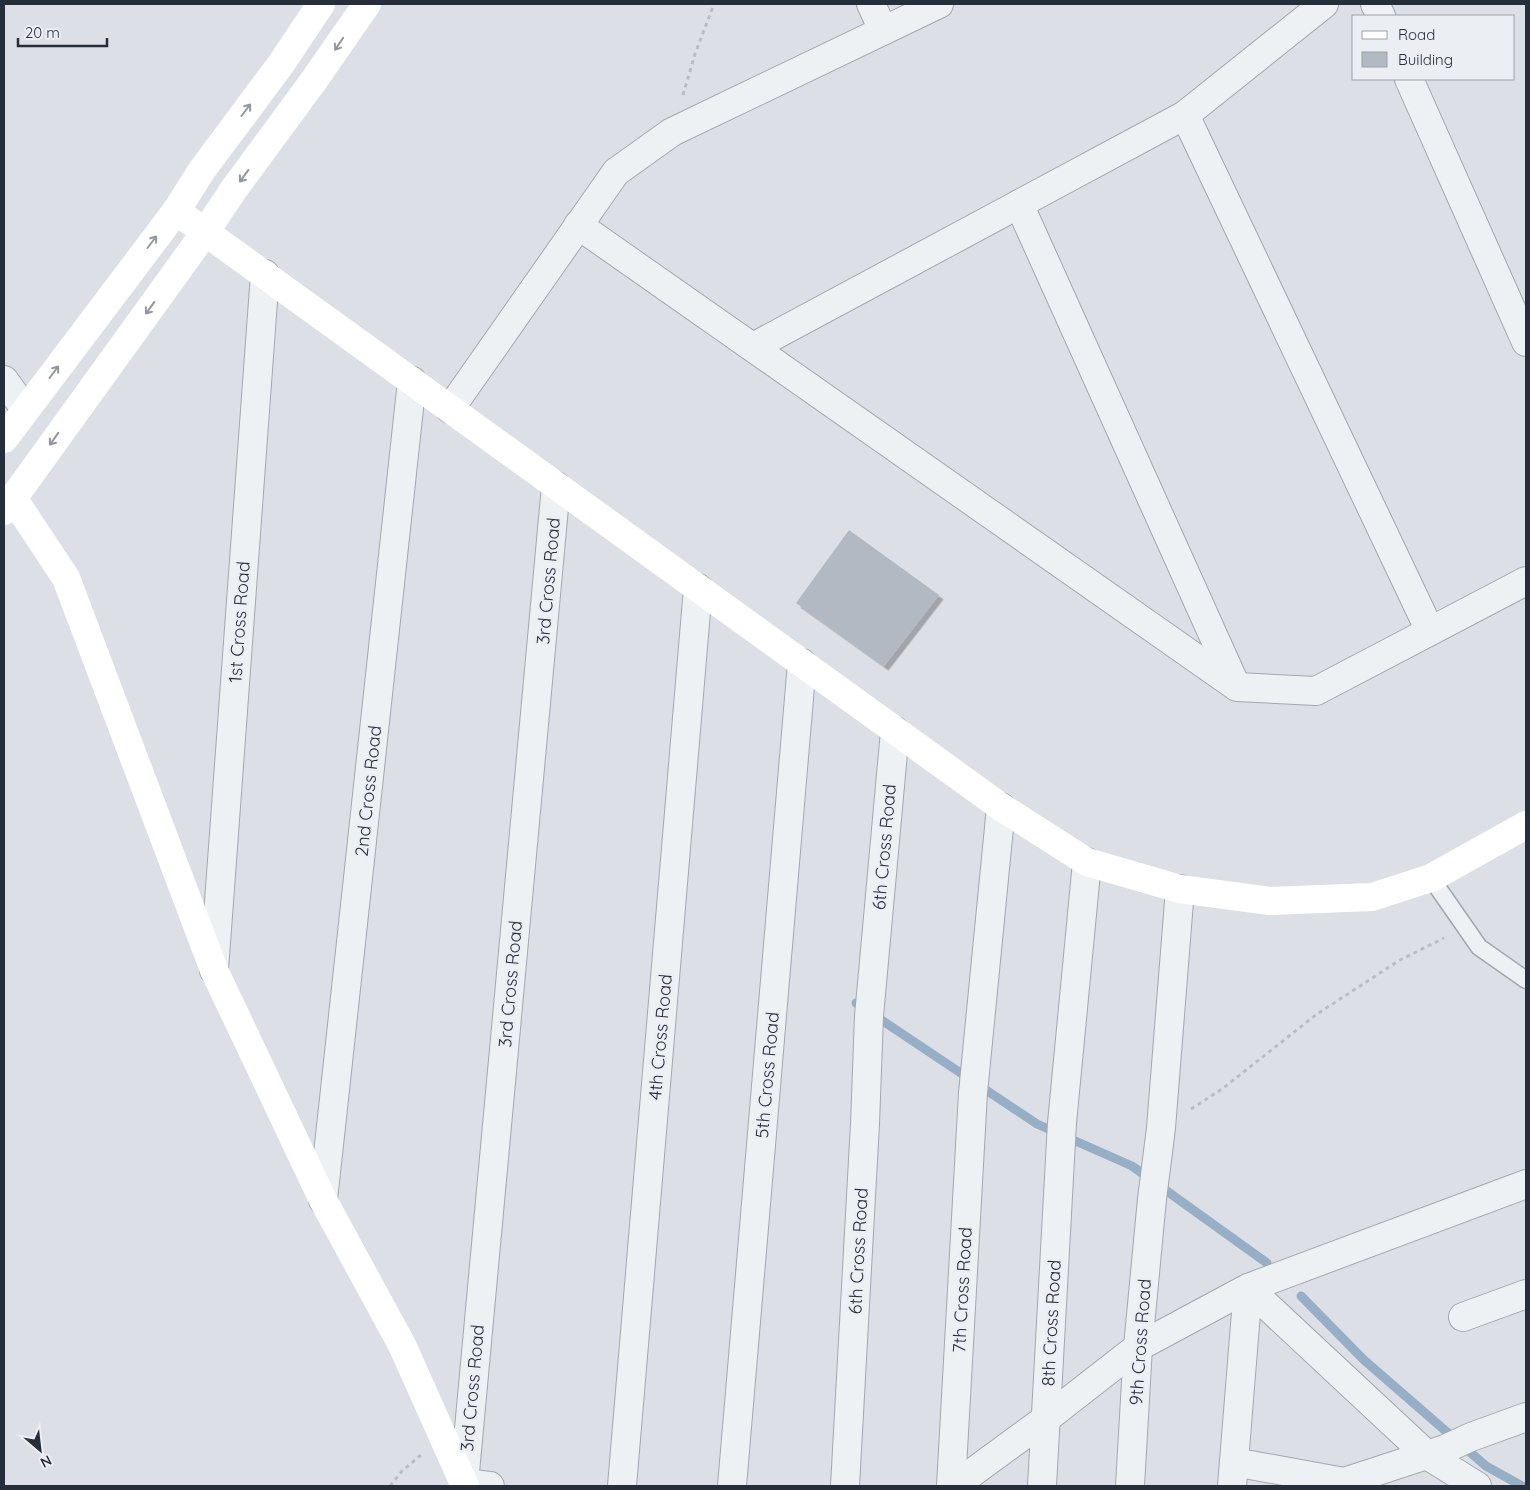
<svg xmlns="http://www.w3.org/2000/svg" width="1530" height="1490" font-family="Quicksand,sans-serif">
	<defs>
		<filter id="shadow"><feDropShadow dx="4.5" dy="4.5" stdDeviation="0" flood-color="#0004"/></filter>
	</defs>
	<rect width="100%" height="100%" fill="#dce0e6"/>
	<g fill="none" stroke-linecap="round" stroke-linejoin="round">
		<g stroke="#97afc6" stroke-width="9">
			<polyline points="856,1003 1037,1124 1132,1166 1267,1263"/>
			<polyline points="1301,1296 1364,1360 1486,1466 1522,1486"/>
		</g>
	</g>
	<polygon fill="#b3b9c3" filter="url(#shadow)" points="849,530 939,595 884,666 796,603"/>
	<g fill="none" stroke-linecap="round" stroke-linejoin="round">
		<defs>
			<polyline id="lane" points="1431,878 1479,947 1526,980"/>
			<g id="street">
				<polyline points="871,4 883,30"/>
				<polyline points="1375,4 1381,16"/>
				<polyline points="1409,79 1526,342"/>
				<polyline points="1185,115 1430,631"/>
				<polyline points="1019,204 1236,686"/>
				<polyline points="578,225 1237,687 1316,691 1526,581"/>
				<polyline points="753,347 1185,115 1324,4"/>
				<polyline points="4,380 25,409"/>
				<polyline points="450,409 616,172 672,132 939,4"/>
				<polyline points="214,970 265,274"/>
				<polyline points="323,1200 412,381"/>
				<polyline points="1463,1317 1526,1294"/>
				<polyline points="1234,1462 1344,1482 1445,1449 1471,1437 1526,1417"/>
				<polyline points="490,1486 464,1483 556,486"/>
				<polyline points="622,1486 698,588"/>
				<polyline points="732,1486 802,663"/>
				<polyline points="845,1486 865,1124 869,1016 895,731"/>
				<polyline points="951,1486 973,1093 1001,807"/>
				<polyline points="954,1486 1047,1418 1138,1347 1248,1288 1427,1455 1477,1486"/>
				<polyline points="1042,1486 1062,1123 1087,862"/>
				<polyline points="1130,1486 1138,1347 1152,1199 1161,1128 1180,889"/>
				<polyline points="1232,1486 1248,1288 1526,1184"/>
			</g>
		</defs>
		<use href="#lane" stroke="#a2a7b0" stroke-width="19"/>
		<use href="#street" stroke="#a2a7b0" stroke-width="30"/>
		<g stroke="#babec4" stroke-width="3" stroke-dasharray="4 4" stroke-linecap="butt">
			<polyline points="683,95 695,54 714,4"/>
			<polyline points="1191,1109 1222,1089 1317,1014 1400,960 1444,938"/>
			<polyline points="390,1486 402,1471 421,1455"/>
		</g>
		<use href="#lane" stroke="#eef1f4" stroke-width="16"/>
		<use href="#street" stroke="#eef1f4" stroke-width="28"/>
		<g stroke="#fff" stroke-width="28">
			<polyline points="176,211 1001,807 1087,862 1180,889 1270,901 1372,897 1431,878 1526,825"/>
			<polyline points="4,439 176,211 202,170 281,64 321,4"/>
			<polyline points="13,498 66,578 214,970 323,1200 402,1345 465,1486"/>
			<polyline points="4,511 206,231 234,189 312,83 367,4"/>
		</g>
	</g>
	<defs><path id="oneway-shaft" d="M-6 0H5M1.5-3L5.5 0L1.5 3" fill="none" stroke-width="1.6" stroke-linecap="round" stroke-linejoin="round" transform="scale(1.25)"/></defs>
	<g stroke="#92969e">
		<use href="#oneway-shaft" transform="translate(339 44) rotate(124)"/>
		<use href="#oneway-shaft" transform="translate(246 110) rotate(-53)"/>
		<use href="#oneway-shaft" transform="translate(244 176) rotate(126)"/>
		<use href="#oneway-shaft" transform="translate(152 242) rotate(-53)"/>
		<use href="#oneway-shaft" transform="translate(150 308) rotate(126)"/>
		<use href="#oneway-shaft" transform="translate(54 372) rotate(-53)"/>
		<use href="#oneway-shaft" transform="translate(54 439) rotate(125)"/>
	</g>
	<g text-anchor="middle" dominant-baseline="central" stroke-width="5" stroke-linejoin="round" paint-order="stroke">
		<g font-size="18" fill="#262e3c" stroke="#ebeff4">
			<text transform="translate(548 581) rotate(-85)">3rd Cross Road</text>
			<text transform="translate(239 622) rotate(-86)">1st Cross Road</text>
			<text transform="translate(368 791) rotate(-84)">2nd Cross Road</text>
			<text transform="translate(884 847) rotate(-85)">6th Cross Road</text>
			<text transform="translate(510 984) rotate(-85)">3rd Cross Road</text>
			<text transform="translate(660 1037) rotate(-85)">4th Cross Road</text>
			<text transform="translate(767 1075) rotate(-85)">5th Cross Road</text>
			<text transform="translate(858 1251) rotate(-87)">6th Cross Road</text>
			<text transform="translate(962 1290) rotate(-87)">7th Cross Road</text>
			<text transform="translate(1051 1323) rotate(-87)">8th Cross Road</text>
			<text transform="translate(1140 1342) rotate(-86)">9th Cross Road</text>
			<text transform="translate(472 1388) rotate(-85)">3rd Cross Road</text>
		</g>
	</g>
	<rect width="1530" height="1490" fill="none" stroke="#262e3c" stroke-width="10"/>
	<rect x="1352" y="15" width="162" height="65" fill="#ebeff4" stroke="#9ca2aa"/>
	<rect x="1362" y="31" width="25" height="8" fill="#ffffff" stroke="#9ca2aa"/>
	<text x="1398" y="40" font-size="15" fill="#262e3c">Road</text>
	<rect x="1362" y="52" width="25" height="15" fill="#b3b9c3" stroke="#9ca2aa"/>
	<text x="1398" y="65" font-size="15" fill="#262e3c">Building</text>
	<g transform="translate(40 1450) rotate(152)" stroke="#ebeff4" stroke-width="4" paint-order="stroke">
	<path d="M0-4L9 19L0 12L-9 19Z" fill="#262e3c"/>
	<text y="-8" font-size="14" font-weight="bold" text-anchor="middle" fill="#262e3c">N</text>
	</g>
	<path d="M18 38v8h89v-8" fill="none" stroke="#262e3c" stroke-width="2.5"/>
	<text x="25" y="38" font-size="15" fill="#262e3c" stroke="#ebeff4" stroke-width="4" paint-order="stroke">20 m</text>
</svg>
